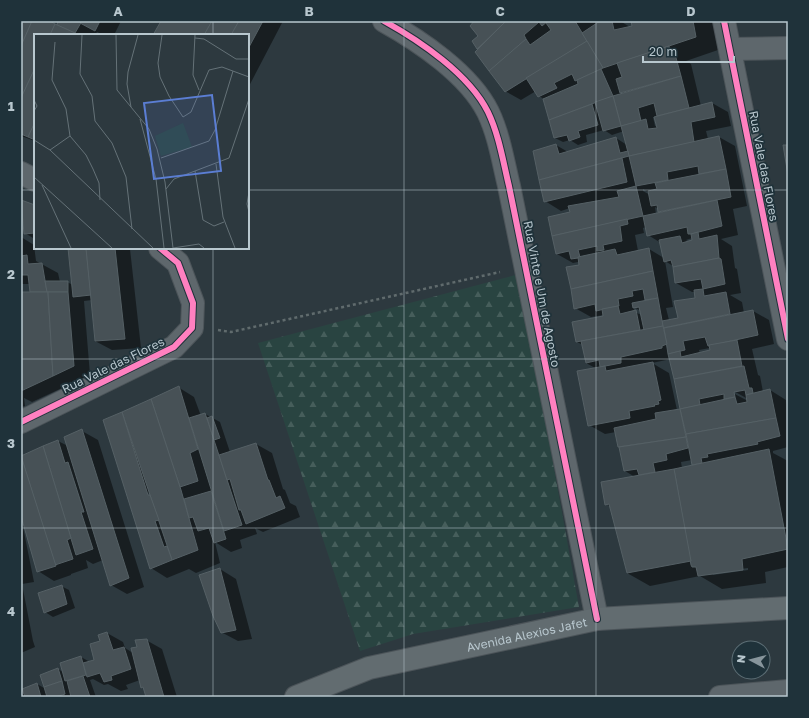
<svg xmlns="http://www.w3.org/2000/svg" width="809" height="718" font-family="'Golos Text',sans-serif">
	<defs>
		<pattern id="forest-firs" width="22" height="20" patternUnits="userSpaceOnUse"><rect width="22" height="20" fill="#294441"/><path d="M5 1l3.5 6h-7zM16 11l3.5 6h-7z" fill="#465e5b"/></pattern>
	</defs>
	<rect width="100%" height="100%" fill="#2d393f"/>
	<polygon fill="url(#forest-firs)" points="519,274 579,607 413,634 360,651 258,343"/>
	<g fill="#0007" fill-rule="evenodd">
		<polygon points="21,21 47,21 57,26 60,21 121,21 114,35 104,35 97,32 95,35 35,35 35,141 21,136"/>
		<polygon points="155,21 283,21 248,88 248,35 154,35 160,23"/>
		<path d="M476,21H620L630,27L633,26L632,21H713L718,50L686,61L691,64L701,106L712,103L728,112L731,126L706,131L708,139L719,137L735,146L747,206L733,209L738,235L721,239L732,246L735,268L737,269L741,293L730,295L742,302L744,313L753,311L769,320L774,344L752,349L758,375L760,376L763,392L770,390L786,400L788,409V447L773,451V453L788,461V567L765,572L766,583L722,589L700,576L650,586L627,573L611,507L606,504L635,477L625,471L616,432L605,434L589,425L597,369L586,363L583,345L577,342L605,317L604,315L591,317L575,308L580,263L578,262L573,263L557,254L571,212L570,208L561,211L545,201L534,152L556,145L568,152L616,138L627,145L624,131L612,135L604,130L586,135L587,142L578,145L570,140L563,142L555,138L544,99L539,96L536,91L521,100L505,91L473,42L479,36ZM653,117H655L658,127L655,126ZM643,189L650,193V195L643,191ZM655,207L658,209L659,213L656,214ZM646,227L648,235L661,243L664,258L649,249L638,251L635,235L644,233L643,228ZM692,238L693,241L689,242L686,240ZM665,261L673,266L676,283L692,292H695L696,298L679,319L669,320L666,308L673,307ZM634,307L641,311L642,315L634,312ZM710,348L711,351L700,354L699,350ZM671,359L681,409L677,410L669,373L652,363ZM730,389L748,399V401L729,391ZM692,460L693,465L682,468L681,462ZM748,568V570L713,575L712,573Z"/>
		<polygon points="35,206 35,238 33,238 25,233"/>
		<polygon points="21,237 34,245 36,261 58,273 60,282 67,282 73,285 73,248 128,248 130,249 141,348 112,350 95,341 92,300 84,301 90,375 32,402 24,398 25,406 21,407 21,293 31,293 30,284 21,284"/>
		<path d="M178,387L194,397L201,416L205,414L220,422L230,452L256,444L272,453L283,489L285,490L290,503L296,506L300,517L263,532L255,528L257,534L240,540L242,548L231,552L215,542L220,563L196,573L189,569L167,578L151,568L104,421ZM150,492L153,506L148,493Z"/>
		<polygon points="82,431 98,440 144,587 127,594 111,585 103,560 93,564 86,560 88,568 71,574 71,575 54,581 38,571 24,522 22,522 34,582 22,584 33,641 35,647 21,653 21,457 58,441 68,446"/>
		<polygon points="220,569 236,579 252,639 238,641 221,632"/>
		<polygon points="61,586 69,590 75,608 53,617 45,612"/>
		<polygon points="107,633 123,642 125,648 133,653 146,640 162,649 177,697 147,697 145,689 142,687 140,680 126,685 128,689 121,691 108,684 104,685 93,679 90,680 96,697 21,697 21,690 37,684 46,689 58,669 63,672 81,657 90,662 96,660 101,642"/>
	</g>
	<g fill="#475156" stroke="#556065">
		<polygon points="21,21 32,21 21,46"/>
		<polygon points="32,21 50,21 55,24 50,35 35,35 35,68 21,98 21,46"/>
		<polygon points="58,21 82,21 75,33 57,25"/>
		<polygon points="82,21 100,21 95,31 80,23"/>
		<polygon points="161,21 212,21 204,35 153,35"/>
		<polygon points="212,21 239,21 231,35 204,35"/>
		<polygon points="239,21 263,21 248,49 248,35 231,35"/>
		<polygon points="474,21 506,21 477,49 472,41 478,36 470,26"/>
		<polygon points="506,21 548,21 542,26 539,22 524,35 526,39 489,71 475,52"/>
		<polygon points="548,21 575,21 587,41 505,92 489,71 526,39 530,45 551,30 546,23"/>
		<polygon points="600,21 612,21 614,30 632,26 631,21 693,21 696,37 603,68 582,33"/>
		<polygon points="55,24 75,33 78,35 50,35"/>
		<polygon points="587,41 603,68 575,81 572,74 554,83 557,88 538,97 526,78"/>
		<polygon points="669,46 670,55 675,54 681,76 620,93 616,79 622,77 617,63"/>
		<polygon points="35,68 35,122 28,137 21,134 21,98"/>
		<polygon points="601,69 613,96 549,120 543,99 578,84 577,80"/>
		<polygon points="681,76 689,108 657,116 654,103 638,108 641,121 621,126 613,96"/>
		<polygon points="613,96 621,126 603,131 595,102"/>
		<polygon points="712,102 715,117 691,122 694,142 629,156 621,126 646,119 648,129 657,128 654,117"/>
		<polygon points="592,104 598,125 578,131 580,137 569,141 567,135 554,138 549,120"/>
		<polygon points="35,122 35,140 28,137"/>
		<polygon points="719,136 726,169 699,174 698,166 667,172 668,180 636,186 629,156"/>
		<polygon points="616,137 620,153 628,151 629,156 539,180 533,151 556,144 559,154"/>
		<polygon points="783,145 788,145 788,175"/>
		<polygon points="622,158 627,182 544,202 539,180"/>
		<polygon points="726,169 731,197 658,212 657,205 651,206 648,191 657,189 655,183"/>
		<polygon points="636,186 643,216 552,236 548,217 570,212 568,206 619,197 617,191"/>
		<polygon points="21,200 35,205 35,233 24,234"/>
		<polygon points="717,200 722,226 691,234 688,234 687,227 647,236 643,216"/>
		<polygon points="627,219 628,224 620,226 622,241 603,245 604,250 597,251 597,246 578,250 580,257 578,258 571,259 569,251 556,254 552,236"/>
		<polygon points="698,232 699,239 717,235 719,258 673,267 671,260 664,262 659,240 680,236 682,243 692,240 691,234"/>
		<polygon points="68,248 86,248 91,295 73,297"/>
		<polygon points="86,248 115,248 125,339 95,341"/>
		<polygon points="649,248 653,271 571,289 566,267 579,265 578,257 615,249 617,255"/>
		<polygon points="27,255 28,264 42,263 47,292 30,292 28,275 21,275 21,256"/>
		<polygon points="719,258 721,259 725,284 703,289 701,279 675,283 673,267"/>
		<polygon points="653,271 658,298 645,300 643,289 632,291 633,296 618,299 619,306 618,306 596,311 595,304 574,309 571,289"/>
		<polygon points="45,281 68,281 68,292 47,292"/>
		<polygon points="703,289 704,296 726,292 730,314 663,328 662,321 678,318 674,301 695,298 694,290"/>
		<polygon points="21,292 48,292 53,376 21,391"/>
		<polygon points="48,292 68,292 74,366 53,376"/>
		<polygon points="658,298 663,326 644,330 639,307 633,308 632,303"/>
		<polygon points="618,306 620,314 636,310 640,330 576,342 572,322 603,316 602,309"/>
		<polygon points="753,310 758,335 708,346 705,337 683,341 685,350 668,354 664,328"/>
		<polygon points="663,326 667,344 662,346 662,348 621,357 621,363 600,367 599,360 586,363 581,341"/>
		<polygon points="737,340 742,366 674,379 668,354 680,351 681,357 710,350 709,345"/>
		<polygon points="653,362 661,400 658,401 659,404 654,405 655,406 629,411 630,418 588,426 577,371 605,366 606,371"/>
		<polygon points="744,366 749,388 752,388 753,393 746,395 745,390 734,392 735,397 724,399 724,394 699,399 700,405 680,409 674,379"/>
		<polygon points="179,386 198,449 190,453 198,481 180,487 151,399"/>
		<polygon points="770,389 776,418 686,434 680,409 735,397 737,404 747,402 746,395"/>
		<polygon points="151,399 181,490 198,550 172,560 122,412"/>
		<polygon points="680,409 686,437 618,447 614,428 656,419 655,413"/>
		<polygon points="122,412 148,495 150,495 159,520 155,521 164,547 167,546 172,560 150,569 103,420"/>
		<polygon points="205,413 242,525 224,531 189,418"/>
		<polygon points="212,416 220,438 214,440 207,418"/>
		<polygon points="776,418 780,436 757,442 758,444 707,454 708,457 701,458 702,463 692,465 686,434"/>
		<polygon points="82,429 129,578 110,586 64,437"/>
		<polygon points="686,437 688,448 666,454 667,460 653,463 655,472 639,475 637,469 624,471 619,447"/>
		<polygon points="58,440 65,463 68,462 84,512 81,512 93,549 76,555 43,446"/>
		<polygon points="256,443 268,480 269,480 276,498 280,496 285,508 246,524 241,510 239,510 230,479 227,480 219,455"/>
		<polygon points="43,446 71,538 67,540 73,559 55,565 21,456"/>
		<polygon points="769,449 788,549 742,559 743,570 698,576 696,567 692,567 691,565 674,469"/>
		<polygon points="21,456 56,566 37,572 21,516"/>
		<polygon points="674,469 691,561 627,573 609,504 605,505 601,482"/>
		<polygon points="211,491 226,539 214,543 209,528 198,531 193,517 189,518 184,499"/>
		<polygon points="220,568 236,630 221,633 213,616 199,575"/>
		<polygon points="62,585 67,604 44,613 38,593"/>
		<polygon points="107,632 113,650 124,647 131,669 111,676 112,680 104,682 100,673 87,677 83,663 94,660 90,644 100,641 98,635"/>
		<polygon points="147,639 164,697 146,697 143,687 141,688 131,648 137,647 135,640"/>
		<polygon points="81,656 86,675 65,681 60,663"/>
		<polygon points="58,668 62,681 44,687 40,675"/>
		<polygon points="83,676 90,697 71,697 67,681"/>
		<polygon points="62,681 65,694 56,697 47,697 44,687"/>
		<polygon points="37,683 41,697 25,697 22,689"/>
	</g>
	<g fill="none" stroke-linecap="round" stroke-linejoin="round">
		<defs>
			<g id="minor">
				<path d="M384,21C420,41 469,74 488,112C499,135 503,161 509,186L597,619"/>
				<polyline points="724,21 788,339"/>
				<polyline points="730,49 788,48"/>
				<polyline points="21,173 35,180"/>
				<polyline points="21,422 174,347 192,328 193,303 178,263 160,248"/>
				<polyline points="720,697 788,691"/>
			</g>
			<g id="secondary">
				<path id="s1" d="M296,697L369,668L597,619L788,608"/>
			</g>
		</defs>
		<use href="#minor" stroke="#4c5459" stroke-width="24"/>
		<use href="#secondary" stroke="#4c5459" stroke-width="24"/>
		<polyline stroke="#606b6d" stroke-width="2.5" stroke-dasharray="3 3" stroke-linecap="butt" points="218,330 231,332 500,272"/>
		<use href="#minor" stroke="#5e676c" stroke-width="22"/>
		<use href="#secondary" stroke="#626c70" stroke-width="22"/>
		<defs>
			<g id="cycleway">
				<path d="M384,21C420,41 469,74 488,112C499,135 503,161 509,186L597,619"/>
				<polyline points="724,21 788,339"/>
				<polyline points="21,422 174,347 192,328 193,303 178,263 160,248"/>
			</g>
		</defs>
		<use href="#cycleway" stroke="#1f323a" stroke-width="8"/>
		<use href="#cycleway" stroke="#ff80c0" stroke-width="6"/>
	</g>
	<path fill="none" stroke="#b8c7ce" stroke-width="1" stroke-opacity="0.55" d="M213,21V35M404,21V697M596,21V697M21,190H35M248,190H788M213,248V697M21,359H788M21,528H788"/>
	<g text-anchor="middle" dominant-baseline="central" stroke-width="3.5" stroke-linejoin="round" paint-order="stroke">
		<g font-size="12" fill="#b8c7ce" stroke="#1f323a">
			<text transform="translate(764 166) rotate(79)">Rua Vale das Flores</text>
			<text transform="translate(542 294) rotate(79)">Rua Vinte e Um de Agosto</text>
			<text transform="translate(113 365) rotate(-26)">Rua Vale das Flores</text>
			<text stroke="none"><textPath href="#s1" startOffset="240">Avenida Alexios Jafet</textPath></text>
		</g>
	</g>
	<g transform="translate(34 34)">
		<rect width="215" height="215" fill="#2d393f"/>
		<path d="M149,89L158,113L127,122L121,102Z" fill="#294441"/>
		<path fill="none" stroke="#657278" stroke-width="1" d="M48,1L46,40L58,62L61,87L78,109L92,143L98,195M82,1L83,56L115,95L123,115L131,148L139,214M128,1L124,29L126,43L135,62L149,83L157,78L175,36L188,33L215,43M161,1L159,41L165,56M161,4L170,5L202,25H215M21,8L18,46L32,75L36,102M0,66L3,72L0,77M97,73L93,50L94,38L104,1M106,85L122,145L130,214M36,102L52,121L59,135L65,149L66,166M0,106L16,116L119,214M16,116L36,102M127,124L175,107L181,96L199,37M182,130L189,183L201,214M161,137L169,186L180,192L190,188M0,143L78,214M8,151L37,214M132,155L140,145L195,124L215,65M215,158L213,170L215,178M139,214L165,210L170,214"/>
		<path fill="#5b7ed4" fill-opacity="0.15" stroke="#5b7ed4" stroke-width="2" d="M178,61L187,137L120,145L110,69Z"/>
		<rect width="215" height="215" fill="none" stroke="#b8c7ce" stroke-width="2"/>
	</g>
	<rect width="809" height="718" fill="none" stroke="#1f323a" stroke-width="44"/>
	<g transform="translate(751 660) rotate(277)"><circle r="19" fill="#1f323a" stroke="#5c6e75"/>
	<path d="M0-3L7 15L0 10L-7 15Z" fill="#87959c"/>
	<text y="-6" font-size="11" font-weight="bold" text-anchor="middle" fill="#b8c7ce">N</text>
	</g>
	<path d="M643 56v6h91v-6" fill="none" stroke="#b8c7ce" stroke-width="2"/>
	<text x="649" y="56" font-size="12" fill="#b8c7ce" stroke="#1f323a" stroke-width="3" paint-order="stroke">20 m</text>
	<rect x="22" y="22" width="765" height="674" fill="none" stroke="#b8c7ce" stroke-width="1.5"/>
	<g font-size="13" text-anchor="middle" font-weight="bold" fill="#b8c7ce">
		<text x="118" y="16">A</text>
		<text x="309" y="16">B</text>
		<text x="500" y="16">C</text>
		<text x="691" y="16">D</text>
		<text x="11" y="111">1</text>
		<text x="11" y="279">2</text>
		<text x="11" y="448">3</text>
		<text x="11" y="616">4</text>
	</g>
</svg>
